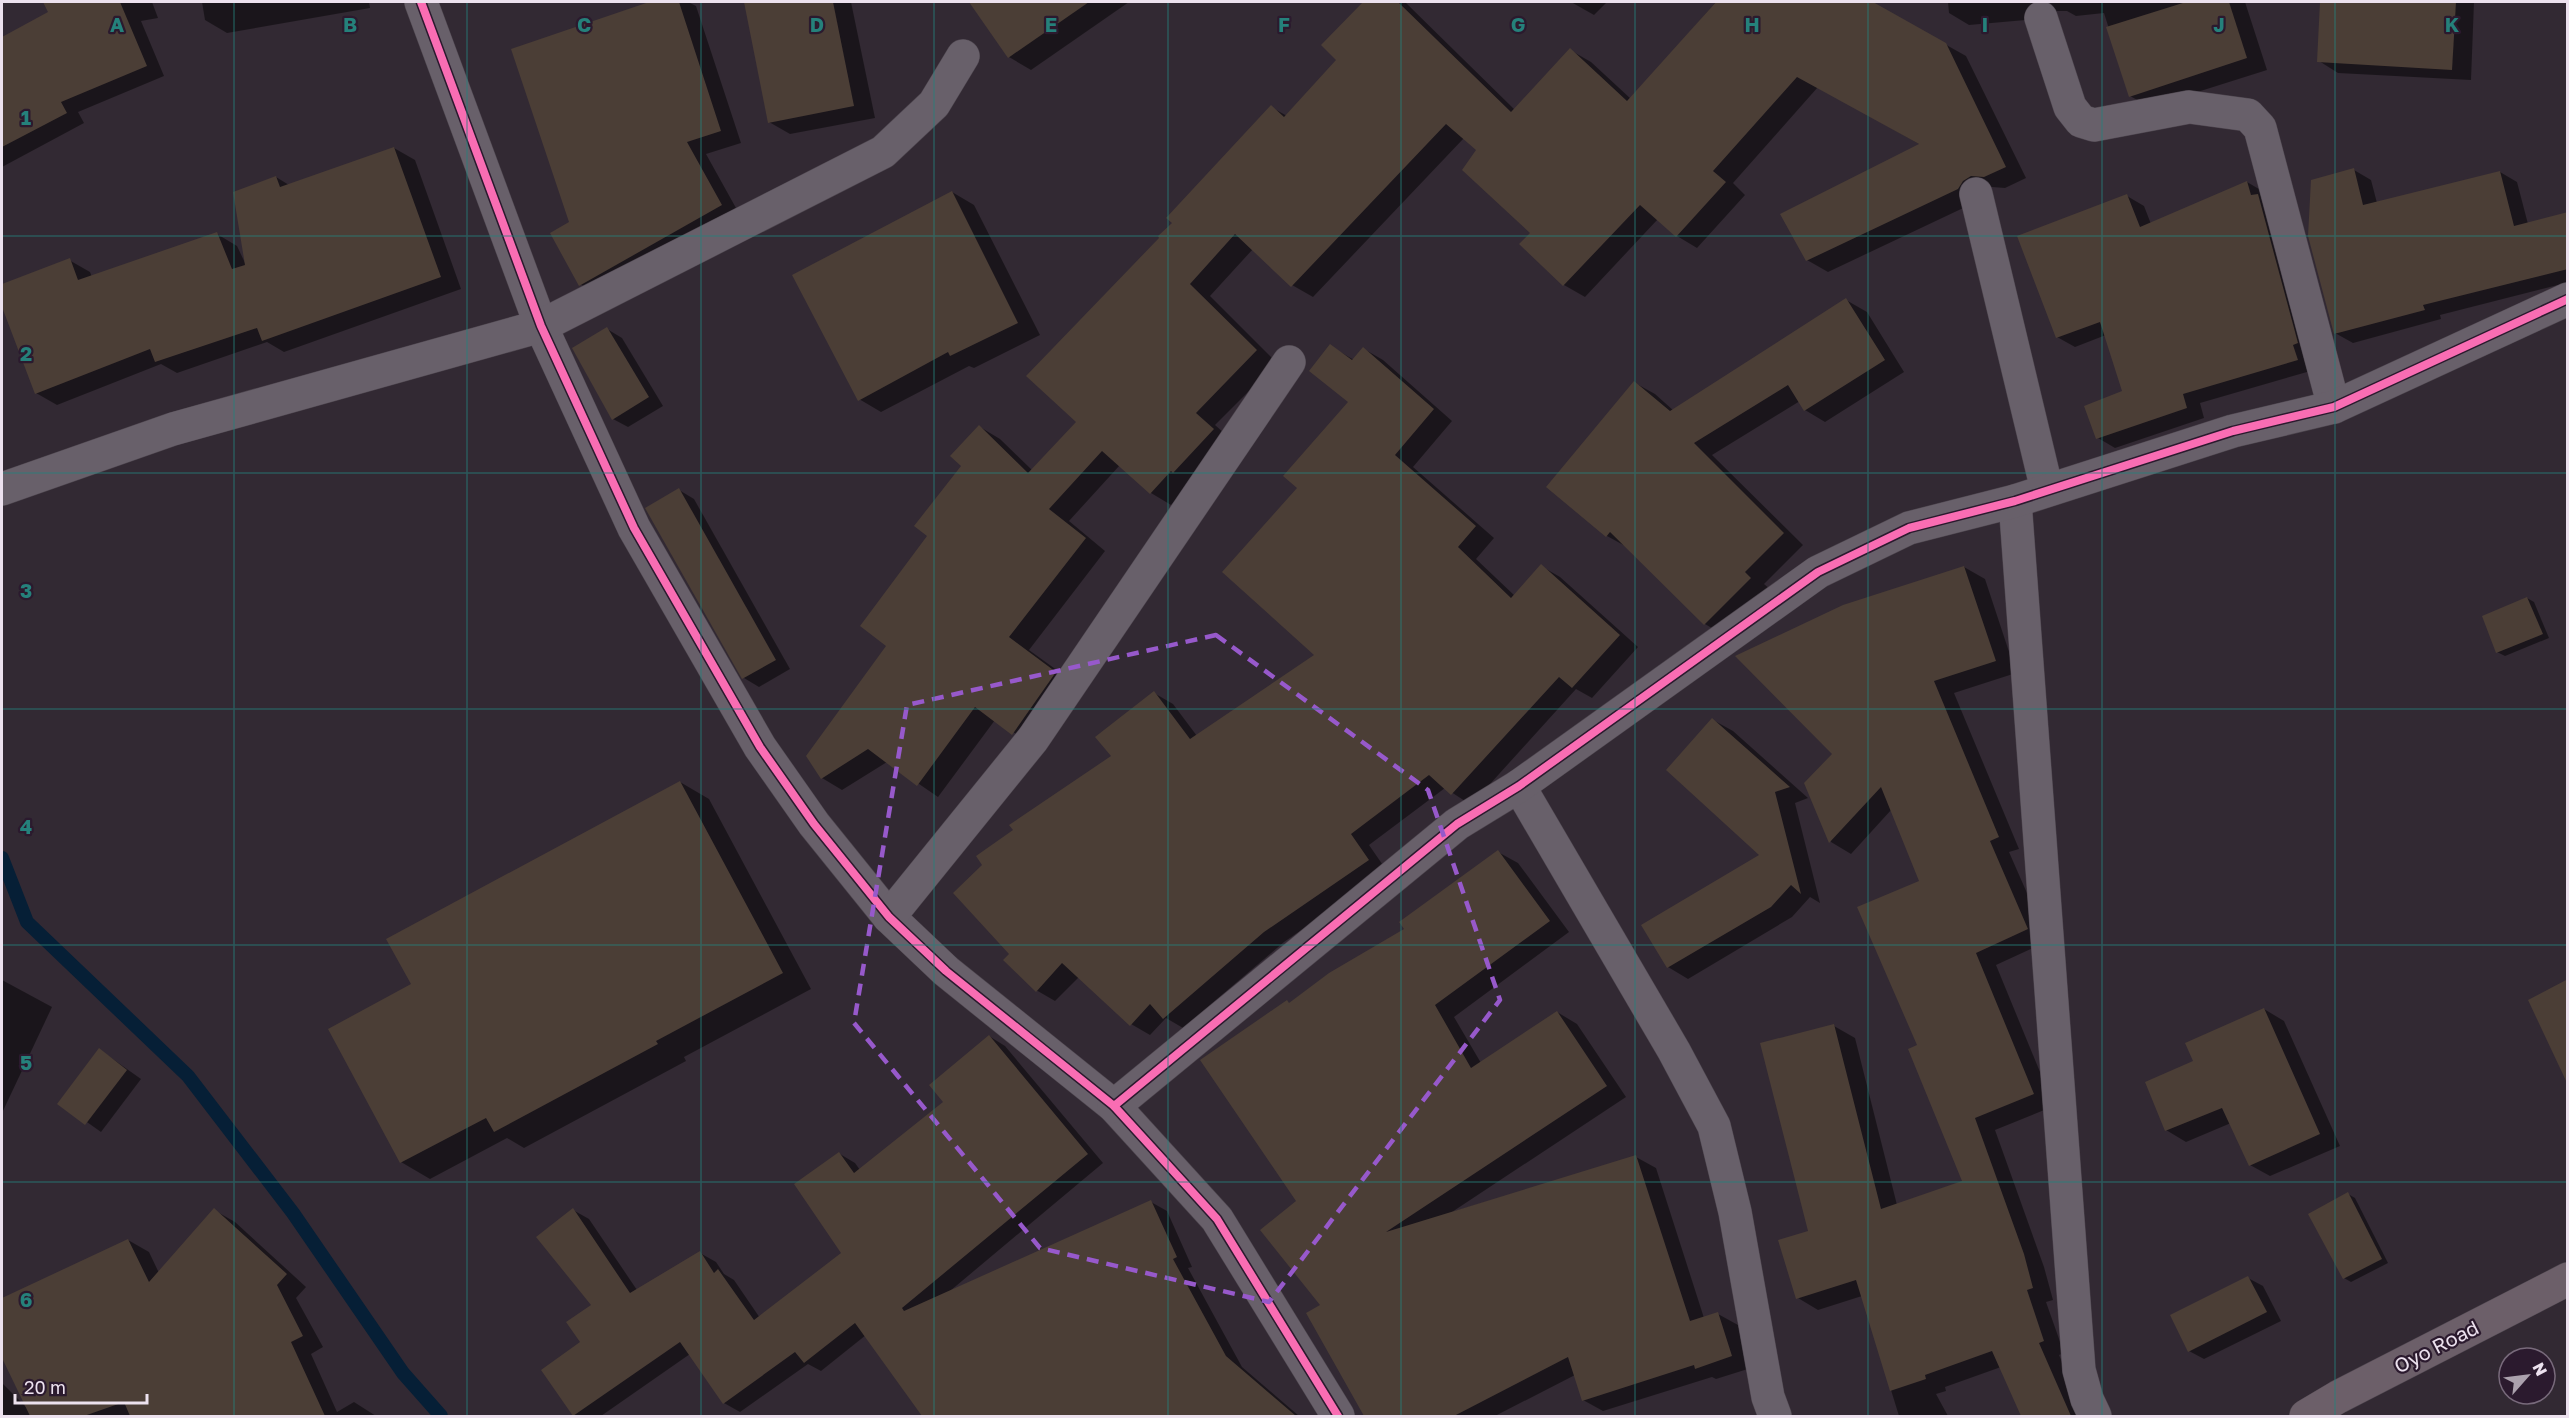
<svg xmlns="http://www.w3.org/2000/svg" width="2569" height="1418" font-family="'Golos Text',sans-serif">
	<rect width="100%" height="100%" fill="#322933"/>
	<g fill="#0007">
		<polygon points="71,2 152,2 158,18 141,21 164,76 78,112 84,123 2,167 2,38"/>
		<polygon points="202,2 369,2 370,8 227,33 205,20"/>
		<polygon points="655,2 688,2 696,6 741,143 706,154 741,217 601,296 580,284 571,223 513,50"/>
		<polygon points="745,2 851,2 875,118 790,134 769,122"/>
		<polygon points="970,2 1129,2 1031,70 1009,57"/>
		<polygon points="1365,2 1405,2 1515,110 1570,50 1591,62 1631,99 1716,2 1870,2 1966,56 2026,178 2005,188 1992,187 1983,192 1978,201 1828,272 1807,260 1921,145 1818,87 1733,183 1745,195 1697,248 1677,236 1658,219 1585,297 1564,285 1521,244 1532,233 1478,150 1464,138 1313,297 1292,285 1253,249 1210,296 1277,363 1215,425 1233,441 1171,505 1151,493 1120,465 1069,521 1105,551 1029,650 1076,684 1033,745 995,720 938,797 887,762 842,790 822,778 888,645 929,536 980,427 1000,439 1033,471 1078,422 1174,223 1271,107 1287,116 1338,60 1323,45"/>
		<polygon points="1571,2 1607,2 1594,15"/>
		<polygon points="1948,2 2245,2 2267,70 2150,107 2130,96 2104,13 2076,16 2067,11 2057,11 2047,18 1969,25 1949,13"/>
		<polygon points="2322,2 2474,2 2471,80 2338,73 2319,61"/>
		<polygon points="2512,2 2568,2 2515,3"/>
		<polygon points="394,148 415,160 461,289 284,352 267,342 177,373 161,364 57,405 36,393 2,303 2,285 69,260 90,272 92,277 217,234 237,246 246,265 276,177 289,185"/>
		<polygon points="2354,170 2371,180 2377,203 2500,172 2517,182 2528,224 2568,213 2568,288 2558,285 2440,315 2441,319 2353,343 2335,333"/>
		<polygon points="2247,182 2264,192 2314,370 2200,403 2204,418 2115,448 2098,438 2124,392 2106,335 2075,347 2057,337 2127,196 2144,206 2151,224"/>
		<polygon points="952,192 974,205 1040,335 974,368 969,366 881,412 859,399"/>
		<polygon points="1846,300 1867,312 1904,372 1825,422 1805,410 1800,401 1712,455 1803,545 1764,584 1771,590 1725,636 1705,624 1627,547 1607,536 1635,383 1655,394 1674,411"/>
		<polygon points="607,329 622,338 663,406 628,427 613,419"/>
		<polygon points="1330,346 1354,360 1364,349 1383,360 1452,421 1413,467 1494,538 1476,559 1515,596 1541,566 1560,577 1638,647 1592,698 1576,689 1471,805 1445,788 1369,845 1387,871 1284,942 1183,1028 1166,1018 1150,1035 1131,1024 1079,977 1055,1001 1036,990 1011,954 1113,757 1154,693 1173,704 1197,736 1316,655 1299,488 1350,401"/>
		<polygon points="679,490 694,499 790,669 759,687 744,678"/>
		<polygon points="1964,567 1985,579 2016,673 1954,693 2019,849 2009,852 2048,941 1996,965 2054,1106 1995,1130 2044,1267 2053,1300 2046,1302 2064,1353 2059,1355 2086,1416 2022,1416 2001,1367 1945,1387 1946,1391 1936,1394 1948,1416 1899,1416 1862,1296 1818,1310 1798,1298 1810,1232 1834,1026 1855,1038 1897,1205 1964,1182 1918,1046 1921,882 1892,809 1851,854 1831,842 1806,784 1834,754"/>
		<polygon points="2527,598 2534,602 2549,638 2505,656 2497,652"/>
		<polygon points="1713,720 1733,731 1808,798 1795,803 1820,903 1810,897 1792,917 1688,979 1668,967 1762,856"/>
		<polygon points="680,782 709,799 811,989 684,1057 686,1061 524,1148 507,1138 430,1179 401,1162 413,985"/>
		<polygon points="1498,852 1518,863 1569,932 1454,1017 1481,1063 1557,1012 1577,1024 1626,1097 1452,1212 1636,1157 1656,1168 1704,1318 1718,1314 1738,1325 1751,1368 1716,1379 1712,1377 1603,1411 1583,1400 1575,1375 1495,1416 1366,1416 1308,1313 1322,1306 1298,1201 1287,1002 1290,1004 1406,929"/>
		<polygon points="2,980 52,1007 2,1113"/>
		<polygon points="2264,1009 2284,1021 2340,1146 2270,1176 2250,1165 2231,1123 2186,1142 2166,1130 2195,1062"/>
		<polygon points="989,1036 1005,1046 1103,1163 950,1291 1151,1202 1167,1211 1192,1267 1188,1268 1242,1367 1299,1416 924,1416 866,1335 821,1371 808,1364 740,1412 724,1403 690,1354 601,1416 574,1415 582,1342 593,1306 573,1210 589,1219 637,1290 700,1253 716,1262 724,1274 734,1280 760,1318 843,1253 840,1154 855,1163 860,1170 946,1103"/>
		<polygon points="100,1050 141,1079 101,1132 60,1103"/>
		<polygon points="2348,1194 2355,1198 2388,1263 2351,1282 2344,1278"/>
		<polygon points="214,1210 235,1222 306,1287 296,1298 323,1347 311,1354 337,1412 354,1402 376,1416 2,1416 2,1383 34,1415 2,1357 2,1300 128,1240 149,1252 159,1273"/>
		<polygon points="2248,1278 2263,1286 2281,1321 2204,1359 2189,1351"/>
	</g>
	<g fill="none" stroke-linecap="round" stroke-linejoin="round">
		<polyline stroke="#061f36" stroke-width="14" points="2,858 27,922 188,1076 293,1213 403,1373 441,1416"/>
	</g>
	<g fill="#4b3e36">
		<polygon points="43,2 120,2 147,66 61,102 67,113 2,147 2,37 48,12"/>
		<polygon points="649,2 679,2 721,131 687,142 722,205 579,286 550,233 569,222 511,49"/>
		<polygon points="744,2 833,2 854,106 768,123"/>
		<polygon points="969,2 1089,2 1008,58"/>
		<polygon points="1363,2 1398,2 1511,112 1570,48 1627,101 1716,2 1873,2 1946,43 2006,167 1984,177 1971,176 1963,181 1958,189 1806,261 1780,214 1919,144 1797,77 1713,171 1726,182 1676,237 1640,205 1563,286 1519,244 1530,233 1462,170 1476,150 1446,124 1291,287 1235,234 1190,284 1257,350 1196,413 1214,429 1173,473 1171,471 1150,494 1102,451 1049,509 1086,538 1009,637 1056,672 1012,735 975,707 917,786 868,749 821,779 806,756 886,646 860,626 927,536 914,526 961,466 950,456 979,425 1028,473 1076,422 1026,376 1159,238 1158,236 1172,223 1166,218 1271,105 1284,117 1336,60 1321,45"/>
		<polygon points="2186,2 2229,2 2247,58 2129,97 2106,27"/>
		<polygon points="2320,2 2456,2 2452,70 2317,62"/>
		<polygon points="394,147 441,277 262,341 257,328 155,362 150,349 35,394 2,307 2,284 70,258 78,280 217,232 232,269 245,265 233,192 276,176 280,187"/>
		<polygon points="2354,168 2363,205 2500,171 2514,226 2568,212 2568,269 2423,305 2425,310 2334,334 2308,236 2311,180"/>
		<polygon points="2247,181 2251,195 2258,194 2298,343 2293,345 2298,360 2183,394 2187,408 2096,439 2084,406 2122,391 2100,322 2056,338 2017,236 2127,194 2140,227"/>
		<polygon points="952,191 1018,323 950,356 948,352 858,401 792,275"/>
		<polygon points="1846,298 1885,360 1804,411 1788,385 1694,443 1784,533 1745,572 1751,578 1704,625 1610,532 1606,537 1546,487 1634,381 1670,411"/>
		<polygon points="607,327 649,397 612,420 572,348"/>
		<polygon points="1330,344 1352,360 1363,347 1434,409 1395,455 1476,526 1458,547 1511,598 1541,564 1620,635 1572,688 1559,677 1451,795 1429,775 1351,834 1369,860 1264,932 1163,1019 1150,1004 1130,1026 1062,963 1036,992 1003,960 1009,954 953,893 982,865 976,856 1013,830 1009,825 1111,756 1095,737 1154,691 1190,739 1314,655 1222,572 1297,488 1283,476 1348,402 1309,371"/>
		<polygon points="679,488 776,660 742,679 645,508"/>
		<polygon points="1964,566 1996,661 1934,681 1999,837 1990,841 2028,929 1976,953 2034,1094 1975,1118 2024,1254 2033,1288 2027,1290 2044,1341 2039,1343 2071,1416 2021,1416 1992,1351 1925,1375 1926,1379 1890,1391 1856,1280 1796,1299 1778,1240 1808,1231 1760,1043 1834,1024 1881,1209 1962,1181 1908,1049 1917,1045 1857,907 1919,881 1881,787 1829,843 1804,783 1832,754 1735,656 1843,605"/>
		<polygon points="2527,597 2543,634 2496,653 2482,616"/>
		<polygon points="1712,718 1790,787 1775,792 1801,894 1791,885 1771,907 1667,968 1641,925 1759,855 1666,770"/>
		<polygon points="680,781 783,973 656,1041 658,1044 494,1132 486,1118 400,1163 328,1029 411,984 386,939"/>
		<polygon points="1498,850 1550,921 1435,1005 1471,1068 1557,1011 1607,1086 1386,1232 1636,1155 1690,1321 1718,1312 1732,1356 1695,1369 1694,1365 1582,1401 1568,1357 1454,1416 1364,1416 1306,1313 1320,1305 1260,1230 1296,1201 1200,1060 1287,1000 1289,1003 1329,973 1404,929 1399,922"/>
		<polygon points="2568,979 2568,1085 2528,1000"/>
		<polygon points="2264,1008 2320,1134 2249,1166 2222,1108 2165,1131 2145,1082 2193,1061 2185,1043"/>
		<polygon points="989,1035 1088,1154 902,1308 904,1311 1151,1200 1177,1257 1173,1259 1226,1356 1296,1416 922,1416 855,1323 804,1363 795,1352 723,1404 680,1342 573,1416 541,1370 580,1342 566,1322 591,1305 536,1237 573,1208 630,1293 700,1251 714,1273 718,1269 754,1320 841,1253 794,1184 839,1152 854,1173 943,1102 929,1085"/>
		<polygon points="99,1048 127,1070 85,1125 57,1104"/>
		<polygon points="2348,1192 2382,1259 2343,1279 2308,1214"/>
		<polygon points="214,1208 287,1274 277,1285 303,1336 291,1342 325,1416 130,1416 124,1402 84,1416 30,1416 2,1358 2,1298 128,1239 149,1282"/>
		<polygon points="2248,1276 2267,1312 2188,1352 2170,1315"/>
	</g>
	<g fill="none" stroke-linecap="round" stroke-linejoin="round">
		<defs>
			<g id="minor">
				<polyline points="421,2 541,326 634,528 760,747 814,824 889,917 946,971 1114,1106 1217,1219 1338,1416"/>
				<polyline points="2041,18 2070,107 2081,121 2094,125 2189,107 2248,115 2260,128 2334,407"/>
				<polyline points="1976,194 2047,490"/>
				<polyline points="2,489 173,429 541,326 883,152 934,104 963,56"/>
				<polyline points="2015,501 2079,1370 2087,1399 2095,1416"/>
				<polyline points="1519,786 1674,1051 1714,1126 1735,1212 1768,1397 1775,1416"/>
				<polyline points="889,917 1033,739 1289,362"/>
				<polyline points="1114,1106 1457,824 1519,786 1818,572 1909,528 2015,501 2233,431 2334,407 2568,299"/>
			</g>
			<polyline id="highway" points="2306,1416 2338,1397 2568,1279"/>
		</defs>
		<use href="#minor" stroke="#4c444d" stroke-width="34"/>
		<use href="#highway" stroke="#4c444d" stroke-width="34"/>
		<use href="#minor" stroke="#68606a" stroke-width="33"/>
		<use href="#highway" stroke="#6c5f69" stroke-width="33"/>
		<defs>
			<g id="cycleway">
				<polyline points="421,2 541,326 634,528 760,747 814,824 889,917 946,971 1114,1106 1217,1219 1338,1416"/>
				<polyline points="1114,1106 1457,824 1519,786 1818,572 1909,528 2015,501 2233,431 2334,407 2568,299"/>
			</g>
		</defs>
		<use href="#cycleway" stroke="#2b1a2e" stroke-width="11"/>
		<use href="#cycleway" stroke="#f96db3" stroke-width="8"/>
	</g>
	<path fill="none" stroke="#9759cb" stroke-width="4.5" stroke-dasharray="12 8" stroke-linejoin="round" d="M1216,635L1428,790L1500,1000L1269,1302L1040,1248L854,1023L907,705Z"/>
	<path fill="none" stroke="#25817b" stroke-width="1.5" stroke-opacity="0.55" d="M234,2V1416M467,2V1416M701,2V1416M934,2V1416M1168,2V1416M1401,2V1416M1635,2V1416M1868,2V1416M2102,2V1416M2335,2V1416M2,236H2568M2,473H2568M2,709H2568M2,945H2568M2,1182H2568"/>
	<g text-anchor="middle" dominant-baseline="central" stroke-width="4.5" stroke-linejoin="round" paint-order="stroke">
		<g font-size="20" fill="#ece1ee" stroke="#2b1a2e">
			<text transform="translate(2436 1346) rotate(-27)">Oyo Road</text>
		</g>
	</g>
	<g font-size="20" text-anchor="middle" font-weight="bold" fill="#25817b" stroke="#2b1a2e" stroke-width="4.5" stroke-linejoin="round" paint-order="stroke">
		<text x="117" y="32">A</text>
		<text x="350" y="32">B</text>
		<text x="584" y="32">C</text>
		<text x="817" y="32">D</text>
		<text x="1051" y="32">E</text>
		<text x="1284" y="32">F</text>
		<text x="1518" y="32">G</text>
		<text x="1752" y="32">H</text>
		<text x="1985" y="32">I</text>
		<text x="2219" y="32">J</text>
		<text x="2452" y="32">K</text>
		<text x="26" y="125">1</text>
		<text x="26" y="361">2</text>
		<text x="26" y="598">3</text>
		<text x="26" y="834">4</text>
		<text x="26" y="1070">5</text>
		<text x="26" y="1307">6</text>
	</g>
	<rect width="2569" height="1418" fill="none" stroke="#ece1ee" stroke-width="6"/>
	<g transform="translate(2527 1376) rotate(62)"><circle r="28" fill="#2b1a2e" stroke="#786a7b" stroke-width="1.5"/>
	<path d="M0-4.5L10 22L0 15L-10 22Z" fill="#aba1ad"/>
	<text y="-9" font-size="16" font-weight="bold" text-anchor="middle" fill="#ece1ee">N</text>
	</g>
	<path d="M15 1394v9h132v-9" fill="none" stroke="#ece1ee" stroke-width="3"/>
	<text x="24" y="1394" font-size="18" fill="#ece1ee" stroke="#2b1a2e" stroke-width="4.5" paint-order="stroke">20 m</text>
</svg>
